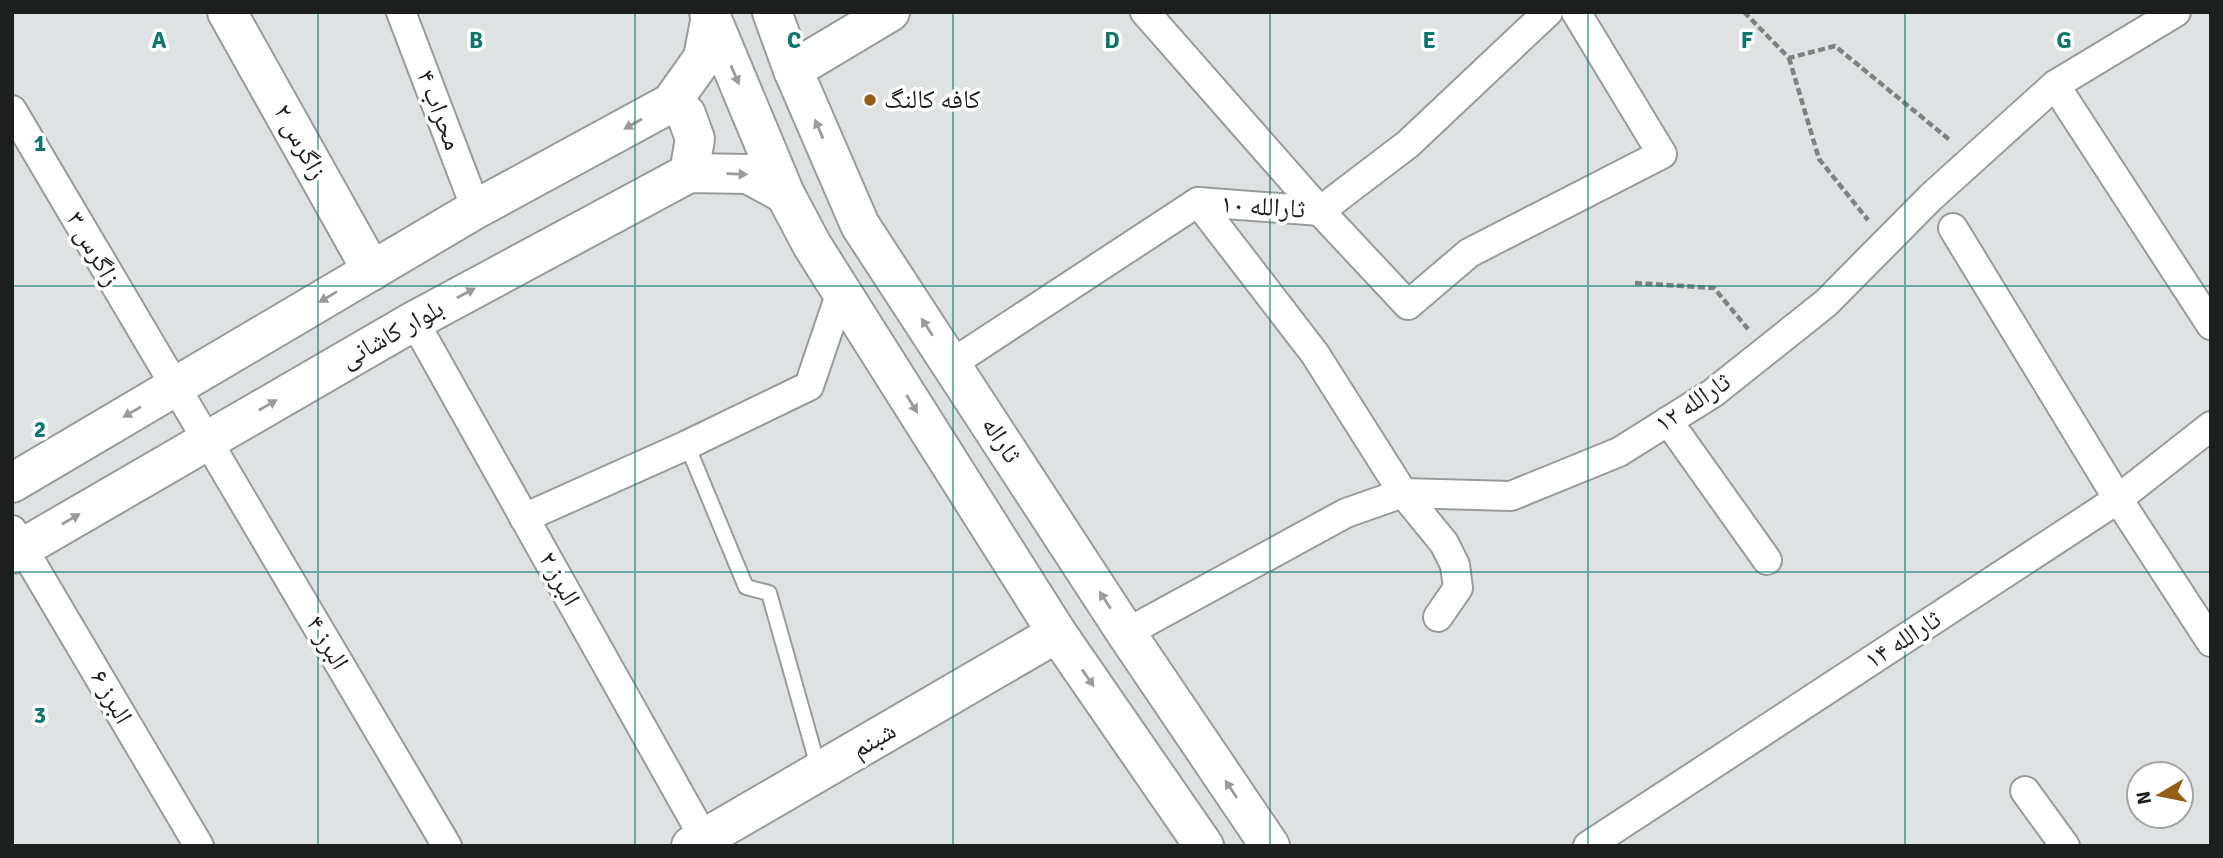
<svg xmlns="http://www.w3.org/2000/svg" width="2223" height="858" font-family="Signika,'Noto Naskh Arabic',sans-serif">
	<rect width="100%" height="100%" fill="#dee2e2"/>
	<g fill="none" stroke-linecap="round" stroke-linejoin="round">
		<defs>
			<polyline id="lane" points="687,445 746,587 769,593 819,770"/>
			<g id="street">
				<polyline points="401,12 476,209"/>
				<polyline points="1145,12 1320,211 1408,305 1469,253 1662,154 1576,12"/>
				<polyline points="2055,85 2211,325"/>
				<polyline points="12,110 447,846"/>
				<polyline points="1198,202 1315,354 1403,493 1444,543 1455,565 1458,588 1438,617"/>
				<polyline points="1953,228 2118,499 2211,642"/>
				<polyline points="414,321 704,838"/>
				<polyline points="951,364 1198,202 1320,211 1408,144 1548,12"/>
				<polyline points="1668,421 1767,560"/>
				<polyline points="524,518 687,445 809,386 841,292"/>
				<polyline points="12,530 199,846"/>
				<polyline points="1126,633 1346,513 1403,493 1511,496 1619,452 1713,393 1826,303 1931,197 2055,85 2176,12"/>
				<polyline points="2025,791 2065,846"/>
				<polyline points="1588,846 2118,499 2211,426"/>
			</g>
			<g id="secondary">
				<polyline points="227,12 372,271"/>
				<polyline points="709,12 785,194 812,245 1057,633 1204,846"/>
				<polyline points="772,12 793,70 860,225 1126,633 1270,846"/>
				<polyline points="793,70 890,12"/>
				<polyline points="671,103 686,114 695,139 689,173"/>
				<polyline points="12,483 476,209 671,103 703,58 711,16"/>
				<polyline points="12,554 414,321 689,173 748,174 785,194"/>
				<polyline points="691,846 1057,633"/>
			</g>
		</defs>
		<use href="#lane" stroke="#989c9c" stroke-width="18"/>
		<use href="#street" stroke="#989c9c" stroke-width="32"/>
		<use href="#secondary" stroke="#989c9c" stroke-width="42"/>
		<g stroke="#7f8282" stroke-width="4.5" stroke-dasharray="7 3.5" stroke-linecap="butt">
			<polyline points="1744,12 1789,58 1835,46 1951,141"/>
			<polyline points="1789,58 1819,159 1868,220"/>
			<polyline points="1635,283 1714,288 1748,329"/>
		</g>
		<use href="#lane" stroke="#fff" stroke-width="14"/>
		<use href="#street" stroke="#fff" stroke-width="28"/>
		<use href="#secondary" stroke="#fff" stroke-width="38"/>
	</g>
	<defs><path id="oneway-solid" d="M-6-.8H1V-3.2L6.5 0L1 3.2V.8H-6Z" transform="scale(1.75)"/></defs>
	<g fill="#999a9a">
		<use href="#oneway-solid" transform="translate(735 75) rotate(67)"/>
		<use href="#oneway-solid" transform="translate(633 124) rotate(151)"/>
		<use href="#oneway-solid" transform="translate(819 129) rotate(-113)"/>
		<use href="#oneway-solid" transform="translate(737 174) rotate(2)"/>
		<use href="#oneway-solid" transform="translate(466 293) rotate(-28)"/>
		<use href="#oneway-solid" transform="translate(328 297) rotate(149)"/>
		<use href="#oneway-solid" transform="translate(927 327) rotate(-123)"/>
		<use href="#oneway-solid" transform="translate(912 404) rotate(58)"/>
		<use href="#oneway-solid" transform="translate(268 405) rotate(-30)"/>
		<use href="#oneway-solid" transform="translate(132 412) rotate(150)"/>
		<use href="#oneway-solid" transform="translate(71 519) rotate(-30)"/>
		<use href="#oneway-solid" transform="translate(1105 600) rotate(-123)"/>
		<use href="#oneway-solid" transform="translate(1088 678) rotate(55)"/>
		<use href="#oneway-solid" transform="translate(1231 789) rotate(-124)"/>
	</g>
	<path fill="none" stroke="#0f766e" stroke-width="2" stroke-opacity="0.55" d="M318,12V846M635,12V846M953,12V846M1270,12V846M1588,12V846M1905,12V846M12,286H2211M12,572H2211"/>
	<circle fill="#955d18" stroke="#fff" stroke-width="2.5" cx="870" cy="100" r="7"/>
	<g text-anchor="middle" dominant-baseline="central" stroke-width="7" stroke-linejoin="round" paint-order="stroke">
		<g font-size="26" fill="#1d1f1f" stroke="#fff" text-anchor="start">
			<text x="884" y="100">کافه کالنگ</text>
		</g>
		<g font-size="26" fill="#1d1f1f" stroke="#fff">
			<text transform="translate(439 110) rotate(69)">محراب ۴</text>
			<text transform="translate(300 142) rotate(61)">زاگرس ۲</text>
			<text transform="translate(1263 207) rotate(4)">ثارالله ۱۰</text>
			<text transform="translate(93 249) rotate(60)">زاگرس ۳</text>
			<text transform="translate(392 334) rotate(-29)">بلوار کاشانی</text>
			<text transform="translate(1693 403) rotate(-34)">ثارالله ۱۲</text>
			<text transform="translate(1001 440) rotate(57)">ثاراله</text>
			<text transform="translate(559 579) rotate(61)">البرز ۲</text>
			<text transform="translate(1903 640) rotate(-33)">ثارالله ۱۴</text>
			<text transform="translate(327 643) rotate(59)">البرز ۴</text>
			<text transform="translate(111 697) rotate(60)">البرز ۶</text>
			<text transform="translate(874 740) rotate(-30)">شبنم</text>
		</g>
	</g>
	<g font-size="23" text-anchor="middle" font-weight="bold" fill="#0f766e" stroke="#fff" stroke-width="7" stroke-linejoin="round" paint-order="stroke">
		<text x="159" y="48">A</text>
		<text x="476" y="48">B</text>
		<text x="794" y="48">C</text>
		<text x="1112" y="48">D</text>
		<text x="1429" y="48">E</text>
		<text x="1747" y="48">F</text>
		<text x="2064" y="48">G</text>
		<text x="40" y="151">1</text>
		<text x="40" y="437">2</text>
		<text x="40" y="723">3</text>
	</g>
	<rect width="2223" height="858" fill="none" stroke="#1d1f1f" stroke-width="28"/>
	<g transform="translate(2160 795) rotate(260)"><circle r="33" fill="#ffffff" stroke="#a5a5a5" stroke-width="2"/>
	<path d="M0-5L12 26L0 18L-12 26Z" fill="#955d18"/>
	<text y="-10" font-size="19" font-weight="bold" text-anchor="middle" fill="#1d1f1f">N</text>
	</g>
</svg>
